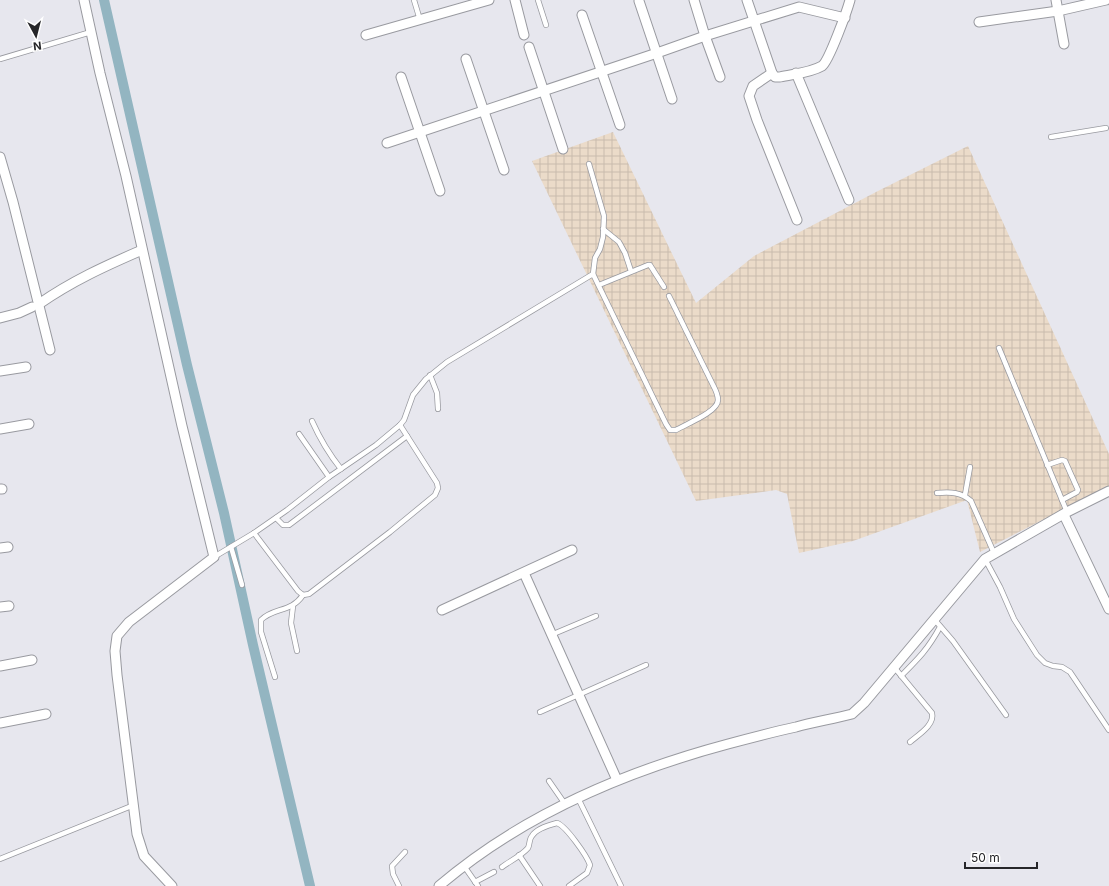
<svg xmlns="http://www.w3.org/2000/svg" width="1109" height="886" font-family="Inter,sans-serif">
	<defs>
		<pattern id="industrial-grid" width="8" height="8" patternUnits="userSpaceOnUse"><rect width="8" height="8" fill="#ebdbc9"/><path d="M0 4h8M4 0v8" fill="none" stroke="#c9bcad"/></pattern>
	</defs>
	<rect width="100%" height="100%" fill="#e7e7ee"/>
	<polygon fill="url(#industrial-grid)" points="613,132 696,303 754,256 876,192 968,146 1109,454 1109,486 980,552 967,500 853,541 799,553 787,494 776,490 696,501 532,161"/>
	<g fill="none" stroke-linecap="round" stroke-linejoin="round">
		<polyline stroke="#93b5c1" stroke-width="10" points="104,0 187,365 224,513 253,645 310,886"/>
		<defs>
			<g id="lane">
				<polyline points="414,0 420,20"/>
				<polyline points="538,0 546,25"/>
				<polyline points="0,59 91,32"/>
				<polyline points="1051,137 1106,128"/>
				<path d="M589,164L604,216L603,237L600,249L595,258L593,274L666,424L670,430H676C686,424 718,412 718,400C718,394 715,389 713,385L669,296"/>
				<polyline points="603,229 619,242 625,253 631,271"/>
				<polyline points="599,285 648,265 650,265 664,287"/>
				<polyline points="999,348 1067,512"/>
				<polyline points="430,375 437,393 438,409"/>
				<path d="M312,421C320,439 329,454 341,469"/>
				<polyline points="299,434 329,477"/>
				<polyline points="1047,465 1062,460 1065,461 1078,490 1077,492 1062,500"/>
				<path d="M937,493C951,492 961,492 971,501L994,553"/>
				<polyline points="965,495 970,467"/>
				<polyline points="276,518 283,525 289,525 407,436"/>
				<polyline points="254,533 298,591 303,595 309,594 390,532 435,495 438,488 437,483 400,425"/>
				<polyline points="231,547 242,585"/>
				<polyline points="214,557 254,533 287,510 329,477 376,445 400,425 404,420 413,395 426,379 447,362 593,274"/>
				<polyline points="985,559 1000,587 1014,619 1037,655 1045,663 1053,666 1062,667 1070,672 1109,730"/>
				<polyline points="293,606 291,623 297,651"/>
				<polyline points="934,619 953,641 1006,715"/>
				<polyline points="551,635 596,616"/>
				<path d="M894,667L932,713C935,725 918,735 910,742"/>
				<path d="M901,676C919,658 928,649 940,627"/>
				<path d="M275,677L261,632V620C274,607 291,613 303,595"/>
				<polyline points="540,712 646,665"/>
				<polyline points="549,781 565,804"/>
				<polyline points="578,798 621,886"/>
				<polyline points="519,855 540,886"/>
				<polyline points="0,859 134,805"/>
				<polyline points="464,866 478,886"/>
				<path d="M502,867C510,861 521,856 528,848C530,844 529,839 532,836C536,829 549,825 557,823C566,826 587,856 590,865L587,873L569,886"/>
				<polyline points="475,882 494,872"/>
				<polyline points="399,886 393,874 392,866 405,852"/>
			</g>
			<g id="street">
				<polyline points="84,0 100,73 126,176 182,426 214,557 129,622 117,636 115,651 117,675 137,834 144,856 172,886"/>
				<polyline points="515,0 524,35"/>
				<polyline points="694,0 705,36 720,77"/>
				<path d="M747,0L772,73L775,77H780C793,74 810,73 822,66C829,61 847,11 850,0"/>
				<polyline points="1056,0 1064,44"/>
				<polyline points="639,1 672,99"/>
				<polyline points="582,15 620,125"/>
				<polyline points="979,22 1058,11 1106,0"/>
				<polyline points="366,35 489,0"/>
				<polyline points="529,47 563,149"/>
				<polyline points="466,59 504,170"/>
				<polyline points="772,73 753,86 749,96 757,120 797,220"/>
				<polyline points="796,73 849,200"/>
				<polyline points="401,77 440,191"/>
				<polyline points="387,143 657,53 705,36 799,7 845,18"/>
				<polyline points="0,157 13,202 50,350"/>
				<path d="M39,304C72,281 105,266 142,250"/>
				<polyline points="0,318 19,313 32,307"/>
				<polyline points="0,371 26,367"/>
				<polyline points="0,429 29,424"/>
				<polyline points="0,489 2,489"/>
				<polyline points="1064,515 1109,609"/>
				<polyline points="0,548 8,547"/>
				<polyline points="524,573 617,780"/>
				<polyline points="0,607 9,606"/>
				<polyline points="442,610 572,550"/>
				<polyline points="0,666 32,660"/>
				<polyline points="0,723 46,714"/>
				<path d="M439,886C522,815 623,772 728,744C750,738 773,732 796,727C814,722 833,719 852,714L864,703L985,559L1067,512L1109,491"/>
			</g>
		</defs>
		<use href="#lane" stroke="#999aa0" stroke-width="6"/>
		<use href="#street" stroke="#999aa0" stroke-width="11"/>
		<use href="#lane" stroke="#fff" stroke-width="4.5"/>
		<use href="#street" stroke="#fff" stroke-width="9"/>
	</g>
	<g transform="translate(36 36) rotate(173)" stroke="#ffffff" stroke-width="3" paint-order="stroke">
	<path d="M0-3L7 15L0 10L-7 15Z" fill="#262629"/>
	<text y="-6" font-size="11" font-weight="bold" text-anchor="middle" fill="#262629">N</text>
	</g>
	<path d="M965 862v6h72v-6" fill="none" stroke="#262629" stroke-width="2"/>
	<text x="971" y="862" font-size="12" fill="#262629" stroke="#ffffff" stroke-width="3" paint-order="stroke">50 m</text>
</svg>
